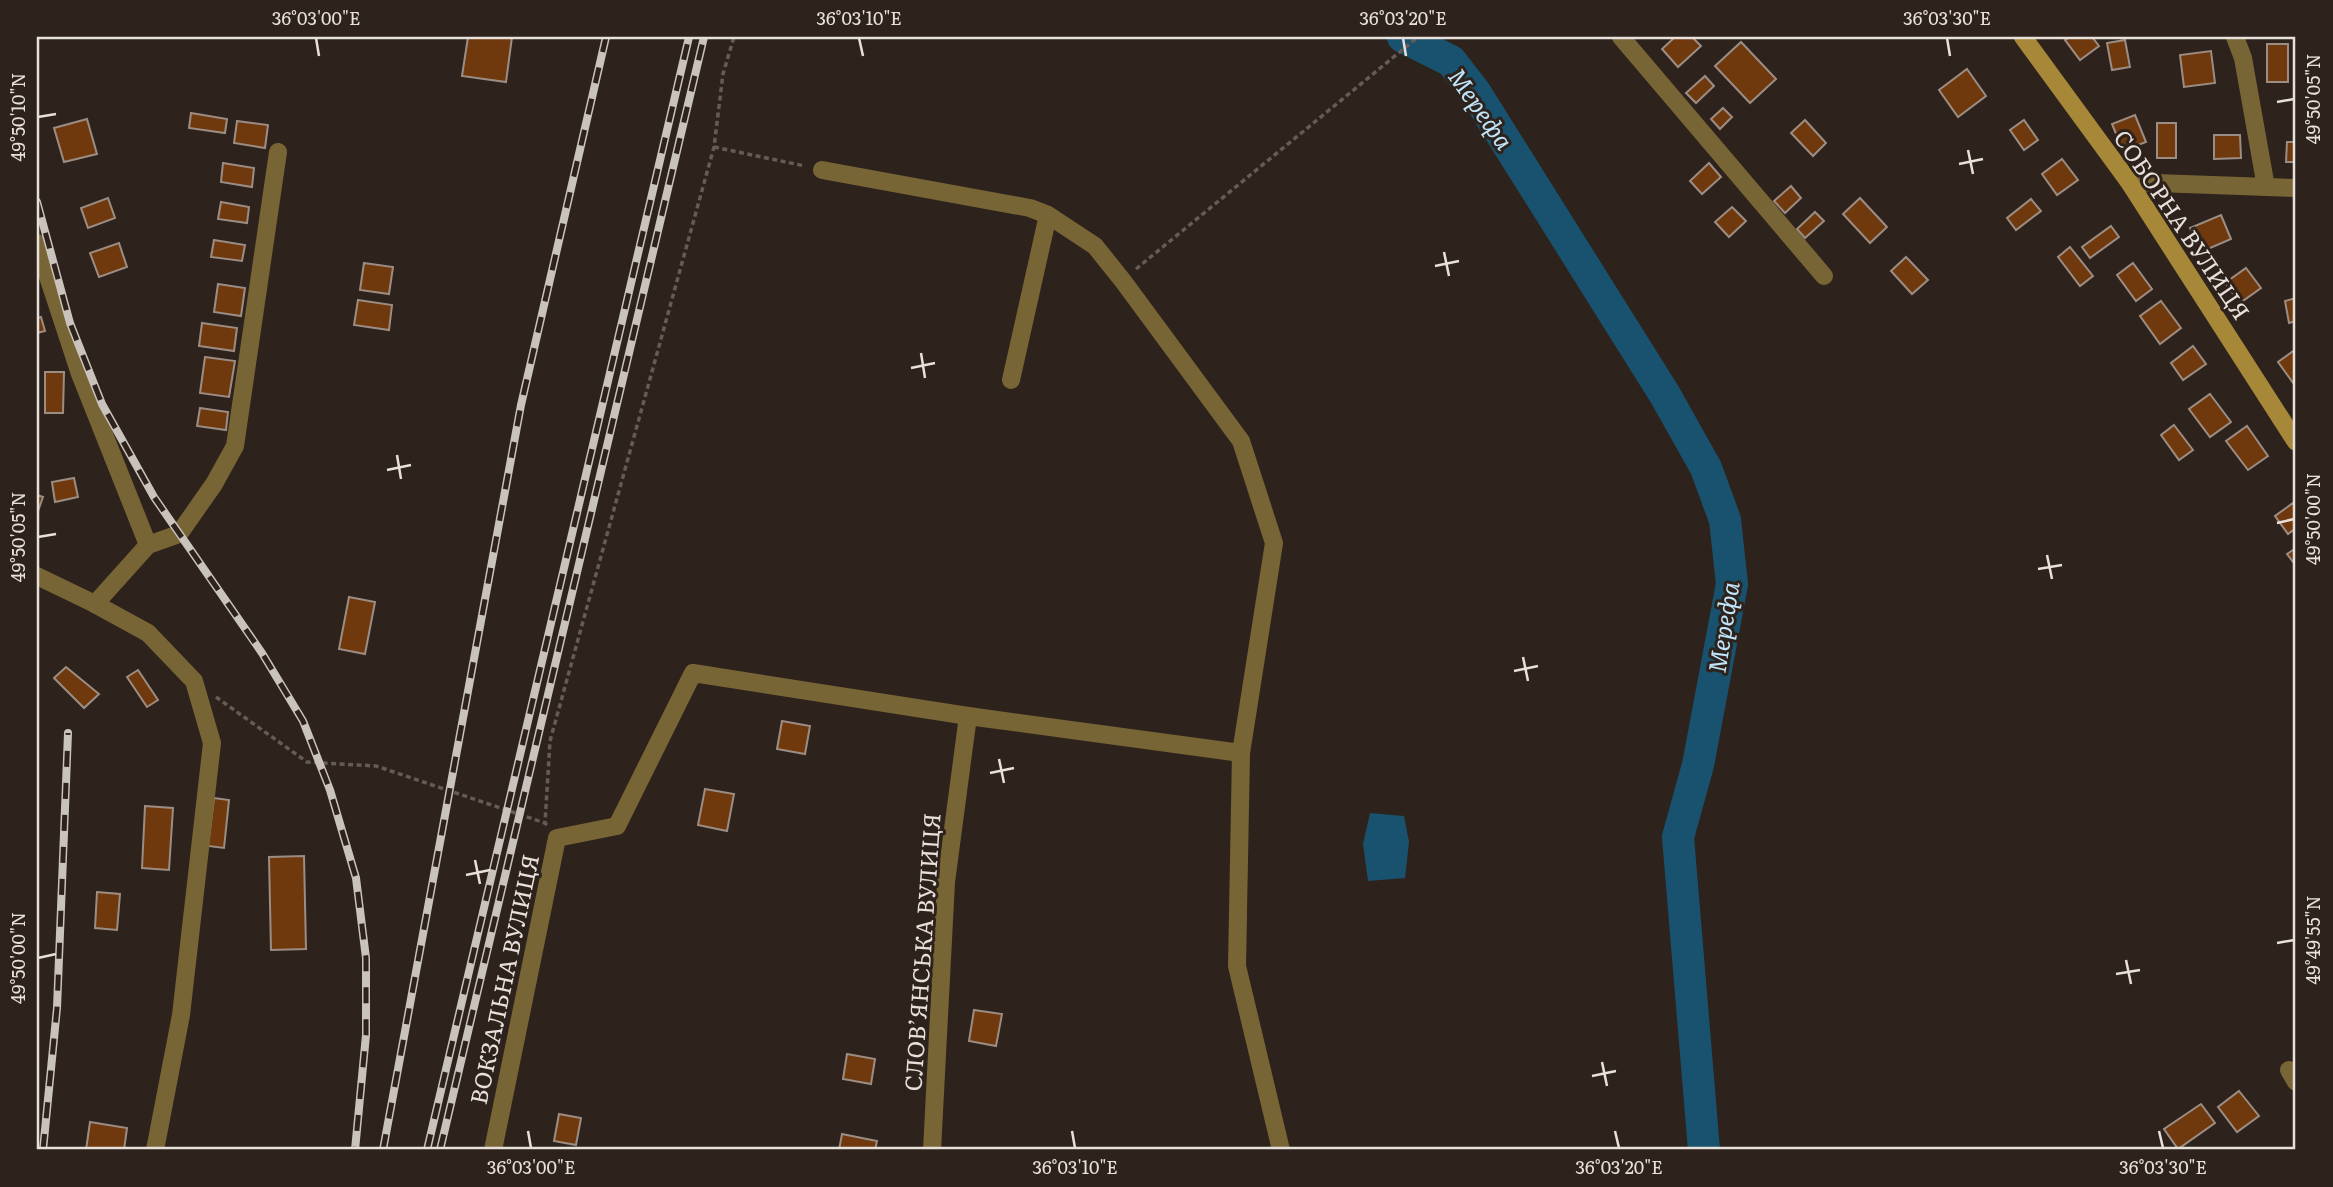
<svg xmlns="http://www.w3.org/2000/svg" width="2333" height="1187" font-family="Literata,serif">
	<rect width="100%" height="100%" fill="#2e231c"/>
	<polygon fill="#19526e" points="1370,813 1404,816 1409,842 1405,878 1368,881 1363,844"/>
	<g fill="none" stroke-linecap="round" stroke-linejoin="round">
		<polyline stroke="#19526e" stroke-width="32" points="1403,37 1451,61 1475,92 1665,395 1706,468 1725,520 1732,584 1698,765 1678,837 1704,1150"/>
	</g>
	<g fill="#6f390d" stroke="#9c8d84" stroke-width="2">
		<polygon points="468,37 512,37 506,82 462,76"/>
		<polygon points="1675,37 1692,37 1701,46 1678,67 1662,49"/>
		<polygon points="2070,37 2092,37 2099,46 2080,60 2065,40"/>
		<polygon points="2125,40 2130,67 2112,70 2107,43"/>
		<polygon points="1741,42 1776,79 1750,103 1715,66"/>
		<rect x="2267" y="44" width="21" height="38"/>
		<polygon points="2211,51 2215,83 2184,87 2180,55"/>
		<polygon points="1967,69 1986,96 1958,117 1939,90"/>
		<polygon points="1705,76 1714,86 1696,103 1686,93"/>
		<polygon points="1723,108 1732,117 1720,129 1711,119"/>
		<polygon points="191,113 227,119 225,133 189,128"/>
		<polygon points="2135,115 2146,142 2123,151 2112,124"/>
		<polygon points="87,119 97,154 64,162 54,128"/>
		<polygon points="1805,120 1826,143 1813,156 1791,133"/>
		<polygon points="2024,120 2038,140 2024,150 2010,130"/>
		<polygon points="237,121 268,125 265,148 234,143"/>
		<rect x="2157" y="123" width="19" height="35"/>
		<polygon points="2214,135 2240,135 2241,158 2214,159"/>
		<polygon points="2287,142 2296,142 2296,162 2286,162"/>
		<polygon points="2062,159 2078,180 2057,195 2042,174"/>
		<polygon points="223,163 254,168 252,187 221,182"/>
		<polygon points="1709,163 1721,177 1702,194 1690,181"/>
		<polygon points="1791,186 1801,198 1785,213 1774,201"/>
		<polygon points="108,198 115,218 88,228 81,208"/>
		<polygon points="1860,198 1887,227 1870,243 1843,214"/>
		<polygon points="2031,199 2041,211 2016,230 2007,218"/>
		<polygon points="221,202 249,207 247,223 218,219"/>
		<polygon points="1732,207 1746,221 1729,237 1715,222"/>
		<polygon points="1815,212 1824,221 1805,238 1797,229"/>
		<polygon points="2221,215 2231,239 2201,252 2190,228"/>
		<polygon points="2111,226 2119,237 2090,258 2082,247"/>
		<polygon points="214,240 245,245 242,261 211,257"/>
		<polygon points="119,243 127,267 99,277 90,253"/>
		<polygon points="2070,247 2093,276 2080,286 2058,257"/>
		<polygon points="1906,257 1928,280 1912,294 1891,271"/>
		<polygon points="364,263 393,267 389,294 360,290"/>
		<polygon points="2133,263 2152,289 2136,301 2117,275"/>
		<polygon points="2246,268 2261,288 2240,303 2225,283"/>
		<polygon points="218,284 245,288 241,316 214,312"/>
		<polygon points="2296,298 2296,321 2289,323 2285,301"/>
		<polygon points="358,300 392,305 389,330 354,325"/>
		<polygon points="2161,301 2181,328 2160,344 2140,316"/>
		<polygon points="41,317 45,331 37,333 37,318"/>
		<polygon points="202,323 237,328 234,351 199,346"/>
		<polygon points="2193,346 2206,364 2183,380 2171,363"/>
		<polygon points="2296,349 2296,387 2278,362"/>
		<polygon points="205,357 235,361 229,397 200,393"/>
		<polygon points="45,372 64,372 63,413 45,413"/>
		<polygon points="2210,394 2231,422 2210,437 2189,409"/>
		<polygon points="200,408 228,412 226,430 197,426"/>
		<polygon points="2174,425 2193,450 2179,460 2161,435"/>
		<polygon points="2247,426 2268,456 2248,470 2226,441"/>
		<polygon points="74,478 78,497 55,502 52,482"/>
		<polygon points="37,495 43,497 37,514"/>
		<polygon points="2293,503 2296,507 2296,528 2288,534 2275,516"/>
		<polygon points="2296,548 2296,566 2287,554"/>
		<polygon points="349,597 375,602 365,654 339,649"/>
		<polygon points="66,667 99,694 84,708 54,678"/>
		<polygon points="138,670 158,700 147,707 127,677"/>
		<polygon points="782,721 810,726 805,754 777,749"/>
		<polygon points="705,789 734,794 727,831 698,825"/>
		<polygon points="214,798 229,800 224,848 208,846"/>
		<polygon points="145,806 173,808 169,870 142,868"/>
		<polygon points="304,856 306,949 271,950 269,857"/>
		<polygon points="97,892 120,894 117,930 95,928"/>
		<polygon points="974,1010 1002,1014 996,1046 969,1041"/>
		<polygon points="847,1054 875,1059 871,1084 843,1079"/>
		<polygon points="2239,1091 2259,1116 2237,1132 2218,1107"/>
		<polygon points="2201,1104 2215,1123 2178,1149 2164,1129"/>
		<polygon points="559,1114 581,1118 576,1145 554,1141"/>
		<polygon points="90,1122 127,1128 124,1150 86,1150"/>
		<polygon points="842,1134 877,1141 875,1150 839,1150"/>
	</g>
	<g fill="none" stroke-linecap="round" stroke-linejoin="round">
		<g stroke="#665c56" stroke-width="3.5" stroke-dasharray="5 3.5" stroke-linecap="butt">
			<polyline points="714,147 805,166"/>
			<polyline points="1136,269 1418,37"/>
			<polyline points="216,697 307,762 376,766 545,823"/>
			<polyline points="547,825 545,823 550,741 714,147 723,74 734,37"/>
		</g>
		<g stroke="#786536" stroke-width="18">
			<polyline points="1621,37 1824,276"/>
			<polyline points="2235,37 2243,58 2266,187"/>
			<polyline points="822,170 1030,208 1048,215 1095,246 1123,281 1241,441 1274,543 1241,753 1237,966 1281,1150"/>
			<polyline points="2129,182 2296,188"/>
			<polyline points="37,243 80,374 148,545"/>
			<polyline points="1011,380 1048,215"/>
			<polyline points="37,576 95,604 148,633 194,681 212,743 181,1015 155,1150"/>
			<polyline points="95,604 148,545 179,534 214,484 235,446 278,152"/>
			<polyline points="2289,1070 2296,1082"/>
			<polyline points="493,1150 557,838 617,826 693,673 968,716 1241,753"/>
			<polyline points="932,1150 946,882 968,716"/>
		</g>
		<polyline stroke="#a78839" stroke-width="18" points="2023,37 2129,182 2296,442"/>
		<defs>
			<g id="rail">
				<polyline points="37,202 70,323 102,404 154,497 262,653 303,721 330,790 356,878 366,958 366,1035 355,1150"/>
				<polyline points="43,1150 57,1008 68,733"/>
				<polyline points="383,1150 521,405 606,37"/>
				<polyline points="427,1150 689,37"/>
				<polyline points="440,1150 704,37"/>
			</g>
		</defs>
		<use href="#rail" stroke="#cac2bd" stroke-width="8"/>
		<use href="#rail" stroke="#2e231c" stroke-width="5" stroke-dasharray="16" stroke-linecap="butt"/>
	</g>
	<path fill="none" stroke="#e8e0db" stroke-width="2.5" d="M316,38L319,56M859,38L863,56M1403,38L1406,56M1947,38L1950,56M2277,102L2294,99M38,117L56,114M1968,150L1973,174M1959,164L1983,159M1444,252L1449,276M1435,266L1459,261M921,353L925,378M911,368L935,363M397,455L401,479M387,470L411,465M2277,523L2294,519M38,537L56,534M2047,555L2052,579M2038,569L2062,565M1523,657L1528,681M1514,671L1538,666M999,759L1004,783M990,773L1014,768M475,860L480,884M466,875L490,870M2277,943L2294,940M38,958L56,954M2126,960L2131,984M2116,974L2140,970M1602,1062L1607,1086M1592,1076L1616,1071M528,1131L531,1148M1072,1131L1075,1148M1615,1131L1619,1148M2159,1131L2163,1148"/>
	<g text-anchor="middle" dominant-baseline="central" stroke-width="6" stroke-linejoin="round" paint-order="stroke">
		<g font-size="23" fill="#e8e0db" stroke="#2e231c">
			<text transform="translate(2183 224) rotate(56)">СОБОРНА ВУЛИЦЯ</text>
			<text transform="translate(921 952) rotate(-86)">СЛОВ’ЯНСЬКА ВУЛИЦЯ</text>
			<text transform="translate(503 979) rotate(-78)">ВОКЗАЛЬНА ВУЛИЦЯ</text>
		</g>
		<g font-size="24" font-style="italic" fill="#c0e5fb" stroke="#2e231c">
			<text transform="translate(1482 108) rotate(55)">Мерефа</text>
			<text transform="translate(1722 627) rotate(-81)">Мерефа</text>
		</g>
	</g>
	<rect width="2333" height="1187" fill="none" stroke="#2e231c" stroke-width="77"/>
	<rect x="38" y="38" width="2256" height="1110" fill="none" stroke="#e8e0db" stroke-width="2.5"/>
	<g font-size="18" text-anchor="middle" fill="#e8e0db">
		<text x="316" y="25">36°03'00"E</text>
		<text x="859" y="25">36°03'10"E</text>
		<text x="1403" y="25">36°03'20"E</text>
		<text x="1947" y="25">36°03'30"E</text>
		<text transform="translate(2314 99) rotate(-90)" y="6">49°50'05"N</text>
		<text transform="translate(19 117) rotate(-90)" y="6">49°50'10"N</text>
		<text transform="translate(2314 519) rotate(-90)" y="6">49°50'00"N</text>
		<text transform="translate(19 537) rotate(-90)" y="6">49°50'05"N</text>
		<text transform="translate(2314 940) rotate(-90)" y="6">49°49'55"N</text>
		<text transform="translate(19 958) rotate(-90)" y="6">49°50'00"N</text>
		<text x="531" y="1174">36°03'00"E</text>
		<text x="1075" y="1174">36°03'10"E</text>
		<text x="1619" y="1174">36°03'20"E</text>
		<text x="2163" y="1174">36°03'30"E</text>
	</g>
</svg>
